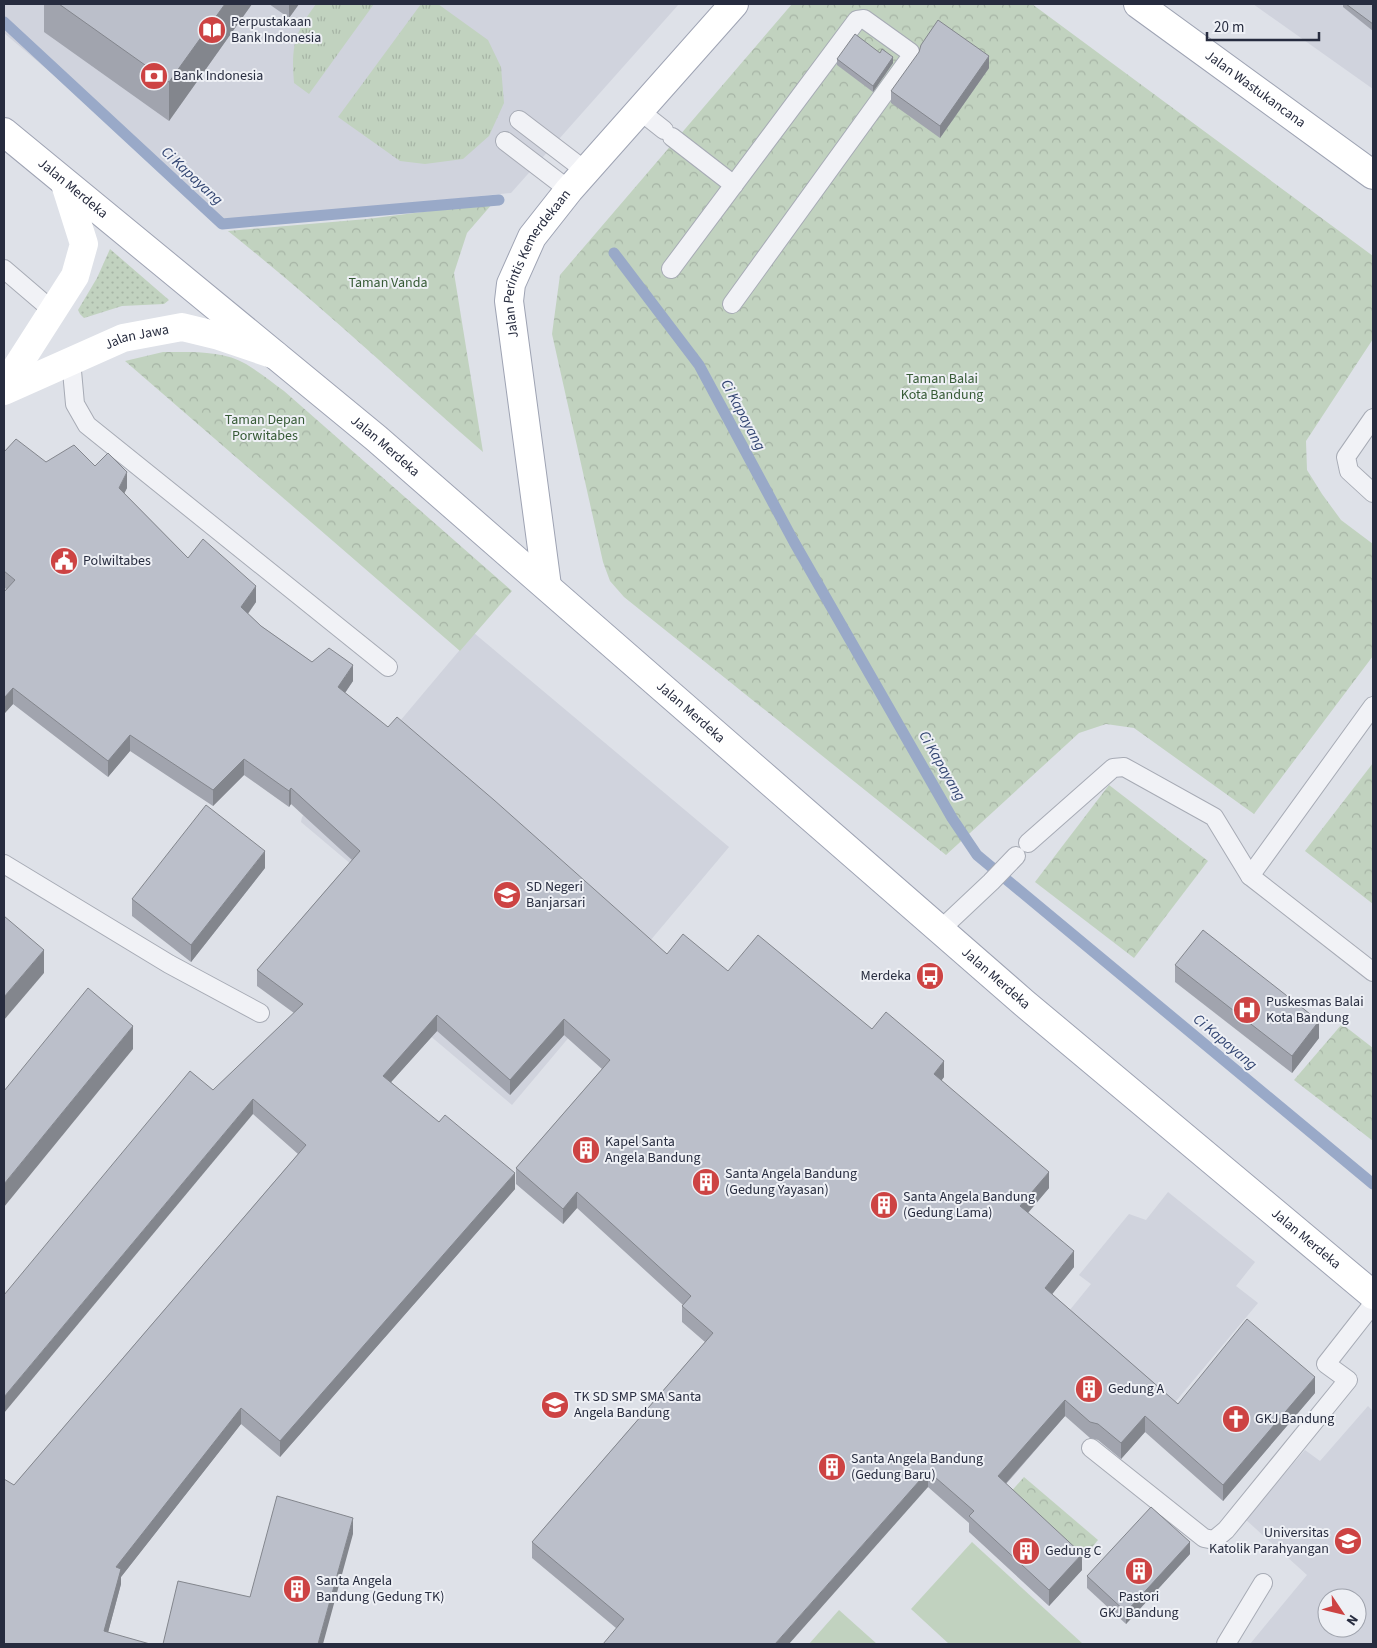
<svg xmlns="http://www.w3.org/2000/svg" width="1377" height="1648" font-family="'Source Sans 3',sans-serif">
	<defs>
		<pattern id="grass-tufts" width="24" height="20" patternUnits="userSpaceOnUse" patternTransform="scale(1.25)"><rect width="24" height="20" fill="#c1d2bf"/><path d="M3 7l-1-3M5 7V3M7 7l1-3M15 17l-1-3M17 17v-4M19 17l1-3" fill="none" stroke="#a6b4a5"/></pattern>
		<pattern id="forest-crowns" width="20" height="18" patternUnits="userSpaceOnUse" patternTransform="scale(1.25)"><rect width="20" height="18" fill="#c1d2bf"/><path d="M2 6a3 3 0 1 1 6 0M12 15a3 3 0 1 1 6 0" fill="none" stroke="#a6b4a5"/></pattern>
		<pattern id="garden-dots" width="8" height="8" patternUnits="userSpaceOnUse" patternTransform="scale(1.25)"><rect width="8" height="8" fill="#c1d2bf"/><path d="M2 2h.1M6 6h.1" fill="none" stroke="#a6b4a5" stroke-width="1.8" stroke-linecap="round"/></pattern>
	</defs>
	<rect width="100%" height="100%" fill="#dee1e8"/>
	<g fill="#d0d3dd" fill-rule="evenodd">
		<polygon points="4,4 679,4 511,193 227,222 4,33"/>
		<polygon points="1253,4 1373,4 1373,89"/>
		<polygon points="474,633 729,847 512,1105 300,926 352,865 301,822 302,817 349,768 358,771"/>
		<polygon points="1168,1192 1255,1262 1236,1286 1258,1303 1171,1407 1065,1316 1091,1284 1079,1275 1129,1214 1146,1220"/>
		<path d="M1368,1406L1373,1411V1644H1250L1307,1575L1245,1519L1305,1450L1320,1461ZM1327,1598H1357V1628H1327Z"/>
	</g>
	<g fill="url(#grass-tufts)">
		<path d="M316,4H374L309,94L294,83C291,46 294,34 316,4Z"/>
		<polygon points="421,4 438,4 488,40 501,67 504,103 489,136 463,159 425,164 400,161 338,117"/>
	</g>
	<g fill="url(#forest-crowns)">
		<polygon points="792,4 1032,4 1373,256 1373,339 1306,441 1307,470 1322,494 1341,520 1373,544 1373,656 1254,814 1134,728 1106,724 1079,733 946,855 624,597 610,581 603,562 552,334 560,275"/>
		<path d="M493,203L467,233L454,273L483,452C398,378 316,301 228,231L367,219Z"/>
		<path d="M163,352C189,352 223,350 246,364C259,372 272,382 284,391L512,591L460,651L125,361Z"/>
		<polygon points="1373,763 1373,904 1305,851"/>
		<polygon points="1109,785 1208,861 1134,958 1035,882"/>
		<polygon points="1342,1024 1373,1048 1373,1141 1294,1080"/>
		<polygon points="1024,1477 1098,1540 1083,1558 1009,1494"/>
	</g>
	<polygon fill="url(#garden-dots)" points="110,249 169,300 164,304 122,306 84,318 80,314 78,310 97,278"/>
	<g fill="#c1d2bf">
		<polygon points="972,1542 1083,1644 949,1644 911,1609"/>
		<polygon points="839,1610 877,1644 809,1644"/>
	</g>
	<g fill="none" stroke-linecap="round" stroke-linejoin="round">
		<g stroke="#99a9c8" stroke-width="11">
			<polyline points="4,22 222,224 499,200"/>
			<polyline points="614,253 699,365 794,542 952,818 977,855 1373,1184"/>
		</g>
		<defs>
			<g id="lane">
				<polyline points="640,111 664,130"/>
				<polyline points="519,120 587,172"/>
				<polyline points="672,137 734,185"/>
				<polyline points="505,141 569,190"/>
				<polyline points="4,269 53,311"/>
				<polyline points="671,269 857,20 864,19 910,52 910,58 732,304"/>
				<polyline points="71,360 75,404 87,425 388,667"/>
				<polyline points="1373,418 1346,457 1349,471 1373,493"/>
				<polyline points="1028,843 1113,768 1124,767 1214,817 1250,876 1373,972"/>
				<polyline points="4,864 169,964 260,1013"/>
				<polyline points="1250,876 1373,706"/>
				<polyline points="940,930 991,882 1016,856"/>
				<polyline points="1091,1448 1204,1538 1214,1540 1226,1530 1348,1380 1326,1364 1373,1304"/>
				<polyline points="1226,1644 1263,1583"/>
			</g>
			<g id="primary">
				<path id="s2" d="M1138,4L1373,175"/>
				<path id="s3" d="M4,132L376,438L1024,1003L1373,1295"/>
				<path id="s4" d="M547,586L509,301L511,284L532,237L569,190L734,4"/>
			</g>
		</defs>
		<use href="#lane" stroke="#a7abb5" stroke-width="20"/>
		<use href="#primary" stroke="#9ea3b3" stroke-width="30"/>
		<use href="#lane" stroke="#f1f2f6" stroke-width="18"/>
		<g stroke="#fff" stroke-width="28">
			<polyline points="4,387 75,276 84,244 65,184"/>
			<path id="s1" d="M4,391L123,338L182,327L219,336L275,355"/>
		</g>
		<use href="#primary" stroke="#fff" stroke-width="28"/>
	</g>
	<g fill="#a1a4ae">
		<polygon points="44,4 252,4 169,121 44,32"/>
		<polygon points="269,4 299,4 289,18"/>
		<polygon points="1343,4 1373,4 1373,31 1343,7"/>
		<polygon points="880,53 893,63 873,92 837,65 837,59"/>
		<polygon points="989,68 940,138 891,103 891,91"/>
		<polygon points="4,452 46,462 95,466 127,488 124,493 188,558 256,602 248,614 261,626 312,662 353,681 345,693 667,954 728,971 872,1029 944,1077 941,1081 1049,1188 1028,1213 1074,1267 1052,1294 1178,1404 1315,1393 1223,1501 1145,1432 1121,1459 1098,1440 1090,1438 1065,1416 1006,1484 1082,1570 1049,1606 969,1532 969,1523 928,1487 616,1628 532,1558 532,1542 705,1342 682,1322 682,1306 683,1305 577,1208 563,1224 516,1184 516,1168 602,1069 564,1035 510,1095 437,1031 391,1082 515,1189 280,1457 241,1424 121,1577 121,1584 108,1632 4,1644 14,1485 298,1154 253,1114 213,1090 294,1013 257,986 257,970 352,860 291,804 289,807 244,775 213,806 130,751 108,777 13,704 4,714 4,592 6,589 4,587"/>
		<polygon points="265,868 191,962 132,916 132,899"/>
		<polygon points="1175,965 1319,1038 1292,1073 1175,982"/>
		<polygon points="1190,1554 1126,1624 1087,1588 1087,1576"/>
	</g>
	<g fill="#83868d">
		<polygon points="225,4 252,4 169,121 169,82"/>
		<polygon points="289,4 299,4 289,18"/>
		<polygon points="989,56 989,68 940,138 940,126"/>
		<polygon points="893,57 893,63 873,92 873,86"/>
		<polygon points="127,472 127,488 119,504 119,488"/>
		<polygon points="256,586 256,602 241,623 241,607"/>
		<polygon points="353,665 353,681 338,703 338,687"/>
		<polygon points="13,688 13,704 4,714 4,698"/>
		<polygon points="130,735 130,751 108,777 108,761"/>
		<polygon points="244,759 244,775 213,806 213,790"/>
		<polygon points="291,788 291,804 289,807 289,791"/>
		<polygon points="265,851 265,868 191,962 191,945"/>
		<polygon points="44,950 44,973 4,1020 4,997"/>
		<polygon points="437,1015 437,1031 383,1091 383,1076"/>
		<polygon points="564,1019 564,1035 510,1095 510,1080"/>
		<polygon points="1319,1021 1319,1038 1292,1073 1292,1056"/>
		<polygon points="133,1026 133,1049 4,1207 4,1184"/>
		<polygon points="944,1061 944,1077 934,1090 934,1074"/>
		<polygon points="253,1099 253,1114 4,1413 4,1397"/>
		<polygon points="1049,1172 1049,1188 1020,1222 1020,1206"/>
		<polygon points="515,1173 515,1189 280,1457 280,1441"/>
		<polygon points="577,1192 577,1208 563,1224 563,1209"/>
		<polygon points="1074,1251 1074,1267 1045,1303 1045,1288"/>
		<polygon points="1315,1377 1315,1393 1223,1501 1223,1485"/>
		<polygon points="1065,1400 1065,1416 998,1492 998,1476"/>
		<polygon points="241,1408 241,1424 121,1577 121,1584 105,1644 104,1631 116,1567"/>
		<polygon points="1145,1416 1145,1432 1121,1459 1121,1443"/>
		<polygon points="928,1471 928,1487 789,1644 775,1644"/>
		<polygon points="353,1518 353,1534 323,1644 318,1644"/>
		<polygon points="1190,1542 1190,1554 1126,1624 1126,1612"/>
		<polygon points="1082,1554 1082,1570 1049,1606 1049,1590"/>
	</g>
	<g fill="#bbbfca" stroke="#83868d">
		<polygon points="59,4 225,4 169,82"/>
		<polygon points="1346,4 1373,4 1373,24"/>
		<polygon points="938,20 989,56 940,126 891,91 919,52 921,45"/>
		<polygon points="855,34 880,53 882,49 893,57 873,86 837,59"/>
		<polygon points="16,439 46,462 74,445 95,466 108,453 127,472 119,488 188,558 203,539 256,586 241,607 261,626 312,662 329,648 353,665 338,687 388,727 397,717 494,800 667,954 683,934 728,971 758,935 872,1029 886,1012 944,1061 934,1074 1049,1172 1020,1206 1074,1251 1045,1288 1178,1404 1247,1319 1315,1377 1223,1485 1145,1416 1121,1443 1098,1424 1090,1422 1065,1400 998,1476 1082,1554 1049,1590 969,1516 974,1511 928,1471 775,1644 603,1644 624,1619 532,1542 713,1333 682,1306 691,1296 577,1192 563,1209 516,1168 610,1060 564,1019 510,1080 437,1015 383,1076 439,1122 445,1115 515,1173 280,1441 241,1408 116,1567 121,1569 104,1631 150,1644 4,1644 4,1479 14,1485 306,1145 253,1099 4,1397 4,1295 190,1071 213,1090 303,1004 257,970 360,851 291,788 289,791 244,759 213,790 130,735 108,761 13,688 4,698 4,592 15,580 4,571 4,452"/>
		<polygon points="206,805 265,851 191,945 132,899"/>
		<polygon points="4,916 44,950 4,997"/>
		<polygon points="1203,930 1319,1021 1292,1056 1175,965"/>
		<polygon points="88,988 133,1026 4,1184 4,1091"/>
		<polygon points="277,1496 353,1518 318,1644 163,1644 178,1581 250,1597"/>
		<polygon points="1151,1507 1190,1542 1126,1612 1087,1576"/>
	</g>
	<defs>
		<symbol id="library-disc" viewBox="-11 -11 22 22"><circle r="9.5" fill="#cd4343" stroke="#eef0f5"/><path d="M-6-4Q-3-5.5-.7-3.5V5Q-3 3-6 4ZM6-4Q3-5.5 .7-3.5V5Q3 3 6 4Z" fill="#fff"/></symbol>
		<symbol id="bank-disc" viewBox="-11 -11 22 22"><circle r="9.5" fill="#cd4343" stroke="#eef0f5"/><path d="M-6-4H6V4H-6ZM0-2.3a2.3 2.3 0 1 0 0 4.6a2.3 2.3 0 1 0 0-4.6Z" fill="#fff"/></symbol>
		<symbol id="civic-disc" viewBox="-11 -11 22 22"><circle r="9.5" fill="#cd4343" stroke="#eef0f5"/><path d="M-.6-6.5H3V-4.5H.6V-3L4-1V1h2V6H-6V1h2V-1L-.6-3ZM-1.2 2.5V6h2.4V2.5Z" fill="#fff"/></symbol>
		<symbol id="school-disc" viewBox="-11 -11 22 22"><circle r="9.5" fill="#cd4343" stroke="#eef0f5"/><path d="M0-5L7-2L0 1L-7-2ZM-4 1L0 2.5L4 1V4Q0 6-4 4Z" fill="#fff"/></symbol>
		<symbol id="bus-disc" viewBox="-11 -11 22 22"><circle r="9.5" fill="#cd4343" stroke="#eef0f5"/><path d="M-5-6H5V4H4V6H2V4H-2V6H-4V4H-5ZM-3.5-4V0h7V-4ZM-3.5 1.2v1.5H-2V1.2ZM2 1.2v1.5H3.5V1.2Z" fill="#fff"/></symbol>
		<symbol id="hospital-disc" viewBox="-11 -11 22 22"><circle r="9.5" fill="#cd4343" stroke="#eef0f5"/><path d="M-5-5h3v3.5h4V-5h3V5h-3V1.5h-4V5h-3Z" fill="#fff"/></symbol>
		<symbol id="building-disc" viewBox="-11 -11 22 22"><circle r="9.5" fill="#cd4343" stroke="#eef0f5"/><path d="M-4-6H4V6H1V3H-1V6H-4ZM-2.5-4.3h1.7v1.8h-1.7ZM.8-4.3h1.7v1.8H.8ZM-2.5-1h1.7V.8h-1.7ZM.8-1h1.7V.8H.8Z" fill="#fff"/></symbol>
		<symbol id="church-disc" viewBox="-11 -11 22 22"><circle r="9.5" fill="#cd4343" stroke="#eef0f5"/><path d="M-1.2-6h2.4v3.5h3.3v2.4h-3.3V6h-2.4V-.1h-3.3v-2.4h3.3Z" fill="#fff"/></symbol>
		<symbol id="university-disc" viewBox="-11 -11 22 22"><circle r="9.5" fill="#cd4343" stroke="#eef0f5"/><path d="M0-5L7-2L0 1L-7-2ZM-4 1L0 2.5L4 1V4Q0 6-4 4Z" fill="#fff"/></symbol>
	</defs>
	<g fill-rule="evenodd">
		<use href="#library-disc" x="196" y="14" width="32" height="32"/>
		<use href="#bank-disc" x="138" y="60" width="32" height="32"/>
		<use href="#civic-disc" x="48" y="545" width="32" height="32"/>
		<use href="#school-disc" x="491" y="879" width="32" height="32"/>
		<use href="#bus-disc" x="914" y="960" width="32" height="32"/>
		<use href="#hospital-disc" x="1231" y="994" width="32" height="32"/>
		<use href="#building-disc" x="570" y="1134" width="32" height="32"/>
		<use href="#building-disc" x="690" y="1166" width="32" height="32"/>
		<use href="#building-disc" x="868" y="1189" width="32" height="32"/>
		<use href="#building-disc" x="1073" y="1373" width="32" height="32"/>
		<use href="#school-disc" x="539" y="1389" width="32" height="32"/>
		<use href="#church-disc" x="1220" y="1403" width="32" height="32"/>
		<use href="#building-disc" x="816" y="1451" width="32" height="32"/>
		<use href="#university-disc" x="1332" y="1525" width="32" height="32"/>
		<use href="#building-disc" x="1010" y="1535" width="32" height="32"/>
		<use href="#building-disc" x="1123" y="1555" width="32" height="32"/>
		<use href="#building-disc" x="281" y="1573" width="32" height="32"/>
	</g>
	<g text-anchor="middle" dominant-baseline="central" stroke-width="4" stroke-linejoin="round" paint-order="stroke">
		<g font-size="14" fill="#272c3f" stroke="#eef0f5" text-anchor="start">
			<text x="231" y="22">Perpustakaan<tspan x="231" dy="16">Bank Indonesia</tspan></text>
			<text x="173" y="76">Bank Indonesia</text>
			<text x="83" y="561">Polwiltabes</text>
			<text x="526" y="887">SD Negeri<tspan x="526" dy="16">Banjarsari</tspan></text>
			<text x="911" y="976" text-anchor="end">Merdeka</text>
			<text x="1266" y="1002">Puskesmas Balai<tspan x="1266" dy="16">Kota Bandung</tspan></text>
			<text x="605" y="1142">Kapel Santa<tspan x="605" dy="16">Angela Bandung</tspan></text>
			<text x="725" y="1174">Santa Angela Bandung<tspan x="725" dy="16">(Gedung Yayasan)</tspan></text>
			<text x="903" y="1197">Santa Angela Bandung<tspan x="903" dy="16">(Gedung Lama)</tspan></text>
			<text x="1108" y="1389">Gedung A</text>
			<text x="574" y="1397">TK SD SMP SMA Santa<tspan x="574" dy="16">Angela Bandung</tspan></text>
			<text x="1255" y="1419">GKJ Bandung</text>
			<text x="851" y="1459">Santa Angela Bandung<tspan x="851" dy="16">(Gedung Baru)</tspan></text>
			<text x="1329" y="1533" text-anchor="end">Universitas<tspan x="1329" dy="16">Katolik Parahyangan</tspan></text>
			<text x="1045" y="1551">Gedung C</text>
			<text x="316" y="1581">Santa Angela<tspan x="316" dy="16">Bandung (Gedung TK)</tspan></text>
			<text x="1139" y="1597" text-anchor="middle">Pastori<tspan x="1139" dy="16">GKJ Bandung</tspan></text>
		</g>
		<g font-size="14" fill="#272c3f" stroke="#eef0f5">
			<text stroke="none"><textPath href="#s2" startOffset="145">Jalan Wastukancana</textPath></text>
			<text stroke="none"><textPath href="#s3" startOffset="89">Jalan Merdeka</textPath></text>
			<text stroke="none"><textPath href="#s4" startOffset="332">Jalan Perintis Kemerdekaan</textPath></text>
			<text stroke="none"><textPath href="#s1" startOffset="144">Jalan Jawa</textPath></text>
			<text stroke="none"><textPath href="#s3" startOffset="494">Jalan Merdeka</textPath></text>
			<text stroke="none"><textPath href="#s3" startOffset="899">Jalan Merdeka</textPath></text>
			<text stroke="none"><textPath href="#s3" startOffset="1304">Jalan Merdeka</textPath></text>
			<text stroke="none"><textPath href="#s3" startOffset="1709">Jalan Merdeka</textPath></text>
		</g>
		<g font-size="14" fill="#365a35" stroke="#eef0f5">
			<text x="388" y="283">Taman Vanda</text>
			<text x="942" y="379">Taman Balai<tspan x="942" dy="16">Kota Bandung</tspan></text>
			<text x="265" y="420">Taman Depan<tspan x="265" dy="16">Porwitabes</tspan></text>
		</g>
		<g font-size="15" font-style="italic" fill="#324572" stroke="#eef0f5">
			<text transform="translate(192 176) rotate(43)">Ci Kapayang</text>
			<text transform="translate(743 415) rotate(62)">Ci Kapayang</text>
			<text transform="translate(942 766) rotate(60)">Ci Kapayang</text>
			<text transform="translate(1225 1042) rotate(40)">Ci Kapayang</text>
		</g>
	</g>
	<rect width="1377" height="1648" fill="none" stroke="#272c3f" stroke-width="10"/>
	<g transform="translate(1342 1613) rotate(125)"><circle r="24" fill="#eef0f5" stroke="#9ea2ac"/>
	<path d="M0-4L9 19L0 12L-9 19Z" fill="#cd4343"/>
	<text y="-8" font-size="14" font-weight="bold" text-anchor="middle" fill="#272c3f">N</text>
	</g>
	<path d="M1207 32v8h112v-8" fill="none" stroke="#272c3f" stroke-width="2.5"/>
	<text x="1214" y="32" font-size="15" fill="#272c3f" stroke="#eef0f5" stroke-width="4" paint-order="stroke">20 m</text>
</svg>
